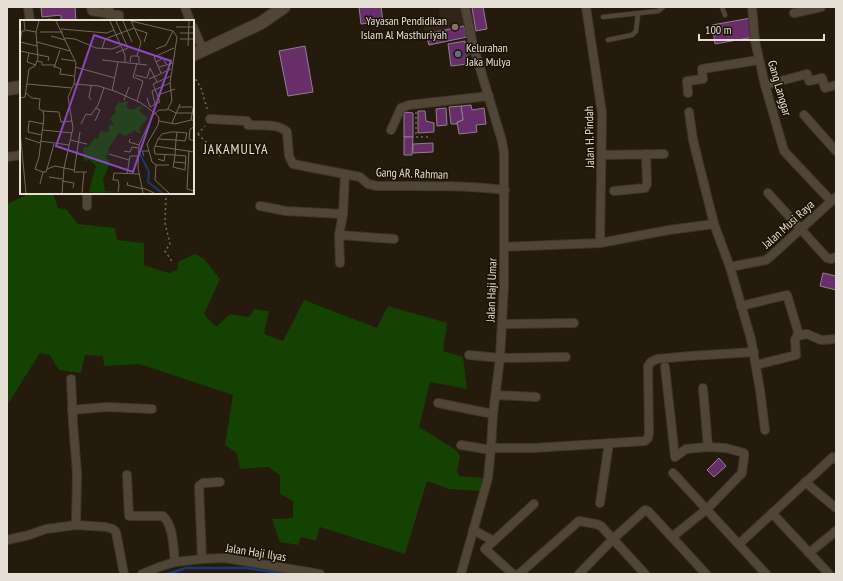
<svg xmlns="http://www.w3.org/2000/svg" width="843" height="581" font-family="'PT Sans Narrow',sans-serif">
	<rect width="100%" height="100%" fill="#241b0c"/>
	<polygon fill="#312517" points="439,7 483,7 487,29 467,33 467,38 428,46 423,24 440,23"/>
	<polygon fill="#134202" points="31,193 53,193 58,208 66,209 78,224 115,228 117,240 144,243 144,265 169,273 177,270 178,262 195,254 204,259 220,279 204,314 216,327 230,314 249,317 254,309 269,311 264,334 283,341 304,300 377,328 388,306 447,323 443,351 463,357 467,389 430,382 419,427 456,450 460,456 457,471 459,476 483,478 480,491 449,489 427,481 405,554 320,527 316,541 301,537 298,545 280,542 272,519 293,518 293,501 280,494 280,475 268,467 240,469 237,453 225,445 233,395 139,364 104,366 103,356 85,355 81,373 59,370 50,355 40,353 9,402 7,403 7,204"/>
	<g fill="none" stroke-linecap="round" stroke-linejoin="round">
		<polyline stroke="#183878" stroke-width="2.5" points="167,574 186,568 245,568 287,574"/>
	</g>
	<g fill="#682e69" stroke="#8f808f">
		<polygon points="41,7 75,7 76,21 61,21 61,15 42,17"/>
		<polygon points="359,7 381,7 383,21 361,24"/>
		<polygon points="472,7 483,7 487,29 476,31"/>
		<polygon points="751,18 754,37 715,44 712,25"/>
		<polygon points="51,19 51,21 39,21 39,20"/>
		<polygon points="464,26 467,37 429,45 426,34"/>
		<polygon points="465,41 468,64 451,66 448,44"/>
		<polygon points="305,46 313,92 288,96 279,51"/>
		<polygon points="471,105 472,110 484,108 486,124 476,125 477,132 459,134 457,122 463,120 461,106"/>
		<polygon points="461,106 463,120 457,122 457,124 451,124 449,107"/>
		<polygon points="446,108 447,125 437,126 436,109"/>
		<polygon points="418,111 425,111 426,121 434,123 434,132 418,133"/>
		<polygon points="404,112 413,113 413,137 404,137"/>
		<polygon points="404,137 413,137 412,155 404,155"/>
		<polygon points="433,143 433,152 413,153 413,144"/>
		<polygon points="823,273 836,276 836,290 820,286"/>
		<polygon points="719,458 726,466 714,477 707,470"/>
	</g>
	<g fill="none" stroke-linecap="round" stroke-linejoin="round">
		<defs>
			<g id="lane">
				<polyline points="722,7 725,15"/>
				<polyline points="603,17 658,11 663,7"/>
				<polyline points="608,40 632,35 636,31 638,14"/>
				<polyline points="468,53 467,46 473,45"/>
			</g>
			<g id="street">
				<polyline points="28,7 30,21"/>
				<polyline points="91,7 92,11 109,14"/>
				<polyline points="109,7 109,14 119,15 119,21"/>
				<polyline points="185,7 190,21"/>
				<polyline points="586,7 602,113 600,243"/>
				<polyline points="752,7 755,41 765,85 784,151 831,201"/>
				<polyline points="794,13 821,7"/>
				<polyline points="193,27 203,50"/>
				<polyline points="765,85 807,74 809,81 822,78 825,88 836,85"/>
				<polyline points="688,93 687,81 703,79 702,69 759,60"/>
				<polyline points="689,112 693,140 714,224 730,267 751,339 760,390 765,430"/>
				<polyline points="804,115 836,151"/>
				<path d="M210,119L247,121L248,125C259,126 279,123 287,132L289,156L293,164L360,177L368,184L377,186C420,186 462,185 505,190"/>
				<polyline points="391,130 401,108 409,105 489,96"/>
				<polyline points="602,155 664,154"/>
				<polyline points="7,157 21,155"/>
				<polyline points="614,191 645,188 647,184 646,154"/>
				<polyline points="87,193 87,206"/>
				<polyline points="768,193 827,258 831,259 836,257"/>
				<polyline points="260,206 286,211 343,214 345,174"/>
				<polyline points="339,235 394,239"/>
				<polyline points="504,247 600,243 669,230 714,224"/>
				<polyline points="340,263 339,235 343,214"/>
				<polyline points="730,267 766,260 771,256 836,197"/>
				<polyline points="741,306 787,295 799,335"/>
				<polyline points="502,324 574,323"/>
				<polyline points="469,355 500,358 566,357"/>
				<polyline points="756,365 796,355 795,340 797,336 807,334 821,340 836,339"/>
				<path d="M665,367L675,457L686,449L708,447L726,448L744,453C745,457 742,467 742,473L707,509L672,537"/>
				<polyline points="71,379 73,423 77,473 76,525"/>
				<polyline points="703,388 708,447"/>
				<polyline points="496,395 536,397"/>
				<polyline points="438,403 493,414"/>
				<polyline points="72,410 106,407 152,409"/>
				<polyline points="461,445 491,450"/>
				<polyline points="491,448 534,448 645,441 648,438 649,433 648,366 651,362 657,359 690,356 754,352"/>
				<polyline points="673,473 766,574"/>
				<path d="M127,475L129,516H163C174,526 173,548 175,562"/>
				<polyline points="805,482 836,508"/>
				<polyline points="600,503 609,443"/>
				<polyline points="772,513 829,574"/>
				<polyline points="473,530 494,541"/>
				<polyline points="7,540 29,535 46,529 76,525 106,527 113,529 116,532 124,574"/>
				<polyline points="739,544 833,457 836,460"/>
				<polyline points="809,553 836,531"/>
				<polyline points="202,559 199,486 203,483 220,482"/>
				<polyline points="142,574 159,567 175,562 202,559 225,558 320,574"/>
				<polyline points="461,574 488,478 491,448 493,414 500,358 504,285 504,153 502,141 473,45 465,7"/>
				<polyline points="513,574 485,549 534,504"/>
				<polyline points="519,574 579,521 596,524 601,526 645,574"/>
				<polyline points="579,574 613,539 645,510 648,511 706,574"/>
			</g>
			<g id="secondary">
				<polyline points="193,55 261,23 284,7"/>
				<polyline points="7,89 21,87"/>
			</g>
		</defs>
		<use href="#lane" stroke="#3d362f" stroke-width="5.5"/>
		<use href="#street" stroke="#3d362f" stroke-width="10"/>
		<use href="#secondary" stroke="#3d362f" stroke-width="14"/>
		<g stroke="#736b5e" stroke-width="1.5" stroke-dasharray="2 3" stroke-linecap="butt">
			<polyline points="193,75 201,88 208,112"/>
			<polyline points="416,112 416,137 430,137"/>
			<polyline points="198,134 220,156"/>
			<polyline points="193,136 198,134 205,126"/>
			<polyline points="166,193 165,223 170,244 165,251 173,263"/>
		</g>
		<use href="#lane" stroke="#514636" stroke-width="4"/>
		<use href="#street" stroke="#514636" stroke-width="8"/>
		<use href="#secondary" stroke="#514636" stroke-width="12"/>
	</g>
	<circle fill="#8d6e63" stroke="#1b1205" stroke-width="1.5" cx="455" cy="27" r="4"/>
	<circle fill="#5c6f8a" stroke="#1b1205" stroke-width="1.5" cx="458" cy="54" r="4"/>
	<g text-anchor="middle" dominant-baseline="central" stroke-width="3" stroke-linejoin="round" paint-order="stroke">
		<g font-size="12" fill="#e5dfd5" stroke="#1b1205" text-anchor="end">
			<text x="447" y="20">Yayasan Pendidikan<tspan x="447" dy="14">Islam Al Masthuriyah</tspan></text>
			<text x="466" y="47" text-anchor="start">Kelurahan<tspan x="466" dy="14">Jaka Mulya</tspan></text>
		</g>
		<g font-size="12" fill="#e5dfd5" stroke="#1b1205">
			<text transform="translate(780 88) rotate(74)">Gang Langgar</text>
			<text transform="translate(589 137) rotate(-91)">Jalan H. Pindah</text>
			<text transform="translate(412 173) rotate(2)">Gang AR. Rahman</text>
			<text transform="translate(788 224) rotate(-42)">Jalan Musi Raya</text>
			<text transform="translate(491 290) rotate(-88)">Jalan Haji Umar</text>
			<text transform="translate(256 552) rotate(9)">Jalan Haji Ilyas</text>
		</g>
		<g font-size="14" letter-spacing="1" fill="#e5dfd5" stroke="#1b1205">
			<text x="236" y="149">JAKAMULYA</text>
		</g>
	</g>
	<g transform="translate(20 20)">
		<rect width="174" height="174" fill="#241b0c"/>
		<path d="M104,81L109,82L106,87L111,90L123,85L119,91L128,98L120,107V113H117L115,110L105,116L99,113L88,129L89,132L85,136L90,143L83,160L85,171L97,172L74,173L69,171L76,146L69,140L64,141L63,128L69,126L75,118L78,119L80,111L89,112V105L94,104L90,99L96,91L94,89L99,82L102,83Z" fill="#134202"/>
		<path fill="none" stroke="#183878" stroke-width="2" d="M120,134L129,152L128,162L142,173"/>
		<path fill="none" stroke="#71695c" stroke-width="1" d="M4,1L5,10L16,12M36,1L56,43L54,64L48,77L53,108L44,148L42,173M90,1L105,35V42M96,1L108,28L96,33M103,1L112,22M111,1L153,11L157,17L150,63L152,81L147,90H139L133,95L119,125L118,148L123,173M111,1L121,22L117,36L119,37V43M156,7H174M41,9L87,13L94,10M115,9L127,13L124,22M20,12H43M160,13H174M31,16L45,20M45,18L55,19L76,28L92,29L100,26M160,19H174M0,22L17,26M0,22L2,11H5M17,22L50,31M168,26L169,1M82,29L85,19L114,8M136,29L146,25L153,11M0,31L29,37L28,41M9,33L7,42L16,45M41,39L55,41M82,40L127,45M17,41L22,42V45H35M110,42L111,36H117M136,42L143,38L146,44M117,43L113,57L123,61L117,81M34,46L41,49L40,54L54,56M55,47L95,58M139,47L153,43M34,48L40,30M141,53L134,37L154,28M115,55L127,58L130,48L137,62M129,59L151,49M7,64L52,68M54,64L79,66L97,72L121,83L136,94L139,98L138,105L127,124L132,142L136,145L135,160L149,173M71,66L69,77L71,80M92,71L98,42M6,73L12,78L20,79L19,89L23,91L24,97L19,137L15,149L23,152M138,75L155,69M0,78L5,77L9,49L15,46L18,38L16,12L19,1M127,78L130,87L140,82L133,64L151,56M104,80L109,67M174,83L171,100H174M135,84L132,71L150,63M159,87H172M75,88L80,90L75,101M148,89L156,93H174M23,91L39,92L41,102L52,101M139,101L155,104L171,100M152,103L160,84M61,104L66,94L71,95L78,85L84,68M174,107L170,109L169,119L174,121M23,110L52,113M0,111L6,173M60,112L54,152H67M22,115L8,112L9,101L24,104M5,118L20,123M110,119L109,122L119,125M138,119L156,120L165,121L167,113L157,112H151L142,114L138,119L134,129L135,134L155,135L166,136L165,150L153,147L154,142L155,135L156,120L157,112M50,120L67,124M20,121L49,125M135,126L174,132M169,130L167,169L174,171M104,131L110,132L112,127L118,128M89,134L109,140M124,136L122,131H129M138,139L144,141L145,135M154,142L166,143M136,145H149M27,149L34,124M107,154L110,136H118M29,157L42,159M42,161L54,163L53,168M108,162L107,165L123,169M20,164L23,152H26L27,149L35,146L54,150M123,168L134,173M98,172L99,166L98,160H93L94,153L119,154M62,173L64,152"/>
		<path fill="#8b47c2" fill-opacity="0.15" stroke="#8b47c2" stroke-width="2" d="M74,15L151,41L113,152L36,126Z"/>
		<rect width="174" height="174" fill="none" stroke="#e5dfd5" stroke-width="2"/>
	</g>
	<rect width="843" height="581" fill="none" stroke="#e5dfd5" stroke-width="16"/>
	<path d="M699 34v6h125v-6" fill="none" stroke="#e5dfd5" stroke-width="2"/>
	<text x="705" y="34" font-size="12" fill="#e5dfd5" stroke="#1b1205" stroke-width="3" paint-order="stroke">100 m</text>
</svg>
